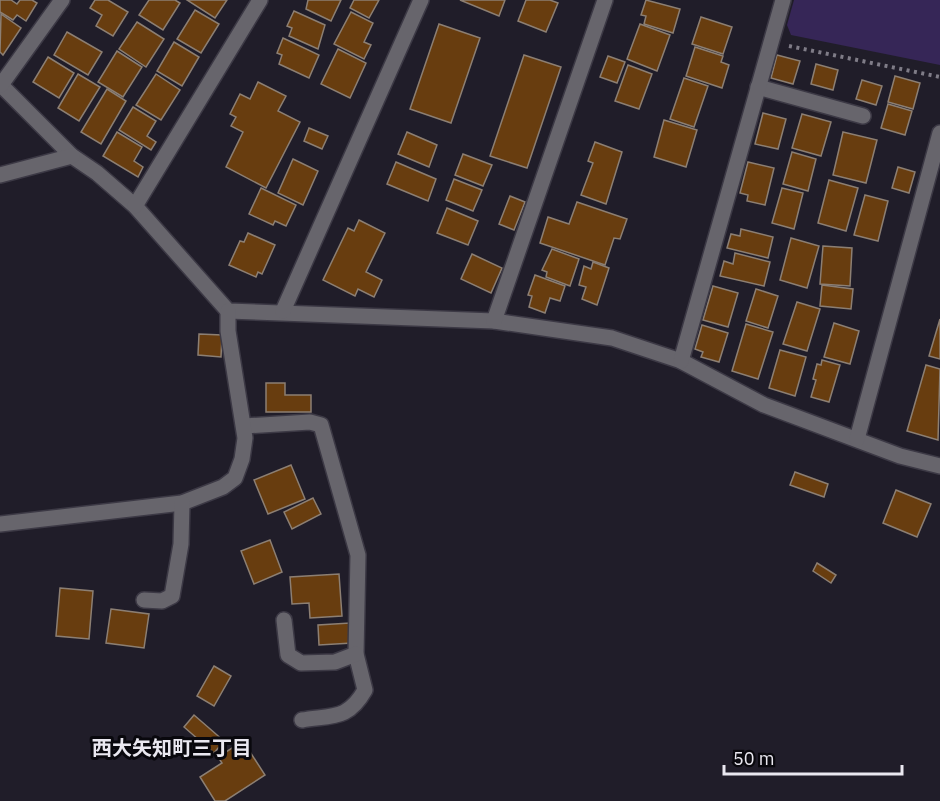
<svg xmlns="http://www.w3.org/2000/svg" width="940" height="801" font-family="'IBM Plex Sans','Noto Sans JP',sans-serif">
	<rect width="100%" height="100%" fill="#201d29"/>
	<polygon fill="#362657" points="794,0 940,0 940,65 791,35 787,25"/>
	<g fill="#683d0f" stroke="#8c7f73" stroke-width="1.5">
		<polygon points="0,0 11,0 17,4 20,0 32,0 37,3 26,21 17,15 13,20 0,12"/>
		<polygon points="95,0 108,0 128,12 113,36 96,26 102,15 90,8"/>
		<polygon points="149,0 175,0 180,3 163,30 139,15"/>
		<polygon points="187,0 227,0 215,18"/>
		<polygon points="308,0 341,0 331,21 306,9"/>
		<polygon points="354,0 379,0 369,18 350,8"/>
		<polygon points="460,0 505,0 499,16"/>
		<polygon points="526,0 550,0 558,3 546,32 518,21"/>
		<polygon points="646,0 680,9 673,33 644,24 646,16 641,15"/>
		<polygon points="195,10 219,24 201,53 177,39"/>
		<polygon points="294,11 325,25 318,49 289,36 292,28 287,26"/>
		<polygon points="351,12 373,23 364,42 371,45 364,59 334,44"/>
		<polygon points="1,14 21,28 3,55 0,52"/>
		<polygon points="701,17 732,27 723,54 692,44"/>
		<polygon points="137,22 164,39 146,67 119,49"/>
		<polygon points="439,24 480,38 451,123 410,109"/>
		<polygon points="640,24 670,35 657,71 627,59"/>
		<polygon points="67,32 102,52 88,75 54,55"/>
		<polygon points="283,38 319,55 309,78 279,64 282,55 277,53"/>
		<polygon points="174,42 199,57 182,86 157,71"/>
		<polygon points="695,47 723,56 721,62 729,65 722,88 686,76"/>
		<polygon points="338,49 366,63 350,98 321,84"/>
		<polygon points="117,51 142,67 123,97 98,82"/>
		<polygon points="524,55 561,67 527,168 490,156"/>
		<polygon points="777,55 800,61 793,84 771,78"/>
		<polygon points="608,56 625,62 617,83 600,77"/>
		<polygon points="48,57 74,73 59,98 33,82"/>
		<polygon points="816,64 838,70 833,90 811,84"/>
		<polygon points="628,65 652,74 639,109 615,101"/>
		<polygon points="78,74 100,87 79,121 58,108"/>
		<polygon points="156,74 180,90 161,120 136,105"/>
		<polygon points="895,76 920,83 913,109 888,102"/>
		<polygon points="684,78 708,86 694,127 670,119"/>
		<polygon points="862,80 882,86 876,105 856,99"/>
		<polygon points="258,82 286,96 278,111 300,122 266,188 226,167 243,132 231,126 236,117 230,114 240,94 250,99"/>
		<polygon points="107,89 126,101 101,144 81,132"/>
		<polygon points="888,104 912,111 905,135 881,128"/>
		<polygon points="133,107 156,121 147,136 156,142 151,150 119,130"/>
		<polygon points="763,113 786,119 778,149 755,144"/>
		<polygon points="802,114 831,122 821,156 792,148"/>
		<polygon points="664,120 697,130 686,167 654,157"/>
		<polygon points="309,128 328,136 322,149 304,141"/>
		<polygon points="117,132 142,147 134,161 143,167 138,177 103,156"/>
		<polygon points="407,132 437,145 429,167 398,154"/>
		<polygon points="843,132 877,140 866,183 833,175"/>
		<polygon points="595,142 622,152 606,204 581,195 593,163 588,161"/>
		<polygon points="792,152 816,159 808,191 783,184"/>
		<polygon points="463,154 492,165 483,186 455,175"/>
		<polygon points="293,159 318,171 303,205 278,193"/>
		<polygon points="396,162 436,179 428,201 387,184"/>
		<polygon points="748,162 774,168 765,205 747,201 748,195 740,193"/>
		<polygon points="898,167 915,172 909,193 892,188"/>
		<polygon points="454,179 482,190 473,211 446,200"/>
		<polygon points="829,180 858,188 846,231 818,223"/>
		<polygon points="261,188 296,205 286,226 275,221 273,225 249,214"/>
		<polygon points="782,188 803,193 794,229 772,223"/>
		<polygon points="865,195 888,201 878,241 854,235"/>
		<polygon points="510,196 525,202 514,230 499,224"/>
		<polygon points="577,202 627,219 620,239 614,238 605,265 540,243 548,217 569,224"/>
		<polygon points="447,208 478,221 468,245 437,233"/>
		<polygon points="359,220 385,233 366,272 382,280 374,297 358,289 355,296 323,280 348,228 354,231"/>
		<polygon points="741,229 773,237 768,258 727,248 731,234 740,236"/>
		<polygon points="248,233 275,245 262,274 258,272 256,277 229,265 240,241 244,242"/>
		<polygon points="791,238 819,246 807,288 780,280"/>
		<polygon points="823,246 852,248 850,286 820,284"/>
		<polygon points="552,249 579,259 570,286 546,277 547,272 542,270"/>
		<polygon points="735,253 770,262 764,286 720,276 724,261 733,264"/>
		<polygon points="472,254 502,268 491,293 461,279"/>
		<polygon points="593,262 609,268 597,305 582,299 586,287 579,285 584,266 591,269"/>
		<polygon points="535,275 565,286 560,301 550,298 545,313 529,307 532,296 528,295"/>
		<polygon points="822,285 853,289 851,309 820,306"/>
		<polygon points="713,286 738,293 728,327 703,320"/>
		<polygon points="756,289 778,296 768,328 746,321"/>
		<polygon points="797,302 820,309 807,351 783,344"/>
		<polygon points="940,319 940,359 929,356"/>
		<polygon points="834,323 859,331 850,364 824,357"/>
		<polygon points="746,324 773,332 758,379 732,371"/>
		<polygon points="702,325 728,333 719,362 701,357 703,352 695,349"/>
		<polygon points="199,334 222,335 221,357 198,355"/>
		<polygon points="780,350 806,357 795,396 769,388"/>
		<polygon points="822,360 840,365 829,402 811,397 816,380 813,379 817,364 821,365"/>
		<polygon points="926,365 940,369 938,440 907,431"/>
		<polygon points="266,383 285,383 285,395 311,395 311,412 266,412"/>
		<polygon points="291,465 305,499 268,514 254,480"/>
		<polygon points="795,472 828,484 824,497 790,485"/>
		<polygon points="896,490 931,504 917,537 883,523"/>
		<polygon points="313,498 321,514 292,529 284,512"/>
		<polygon points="270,540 282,572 254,584 241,551"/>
		<polygon points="817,563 836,575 831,583 813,571"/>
		<polygon points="339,574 342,616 310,618 309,603 292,604 290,577"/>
		<polygon points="60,588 93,591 89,639 56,636"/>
		<polygon points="111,609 149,614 144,648 106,643"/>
		<polygon points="350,623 352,643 319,645 318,625"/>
		<polygon points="214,666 231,676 214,706 197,696"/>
		<polygon points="194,715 224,741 214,753 184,727"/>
		<polygon points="243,741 265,775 225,801 215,801 200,777 222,763 218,757"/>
	</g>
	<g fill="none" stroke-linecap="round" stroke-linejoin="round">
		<defs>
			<g id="minor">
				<polyline points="0,84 72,156 97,173 135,206 228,311 494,321 612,338 681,361 764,405 900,456 940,466"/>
				<polyline points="1,85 62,0"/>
				<polyline points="758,87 863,116"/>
				<polyline points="0,175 72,156"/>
				<polyline points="135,206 260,0"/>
				<polyline points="283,311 421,0"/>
				<polyline points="494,321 605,0"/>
				<polyline points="681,361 783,0"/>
				<path d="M244,426L310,422L321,425L358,555L356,654L365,690C348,720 333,715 302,720"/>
				<polyline points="857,439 940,133"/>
				<polyline points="0,524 182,503 223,487 235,478 242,459 245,438 228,331 228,311"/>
				<polyline points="144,600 162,601 172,596 181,544 182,503"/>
				<polyline points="284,620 288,655 301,663 335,662 356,654"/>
			</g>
		</defs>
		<use href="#minor" stroke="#3c3945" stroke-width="18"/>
		<polyline stroke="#7f7c87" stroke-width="4" stroke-dasharray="3 4.5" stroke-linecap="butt" points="789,46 940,77"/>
		<use href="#minor" stroke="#67656c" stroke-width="15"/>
	</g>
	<g text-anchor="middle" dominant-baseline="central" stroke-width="6" stroke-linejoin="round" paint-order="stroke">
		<g font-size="20" font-weight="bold" fill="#eae8f0" stroke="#09080d">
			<text x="172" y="747">西大矢知町三丁目</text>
		</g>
	</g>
	<path d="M724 765v9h178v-9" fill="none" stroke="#eae8f0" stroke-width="3"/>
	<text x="733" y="765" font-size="18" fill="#eae8f0" stroke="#09080d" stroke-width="4.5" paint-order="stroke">50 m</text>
</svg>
